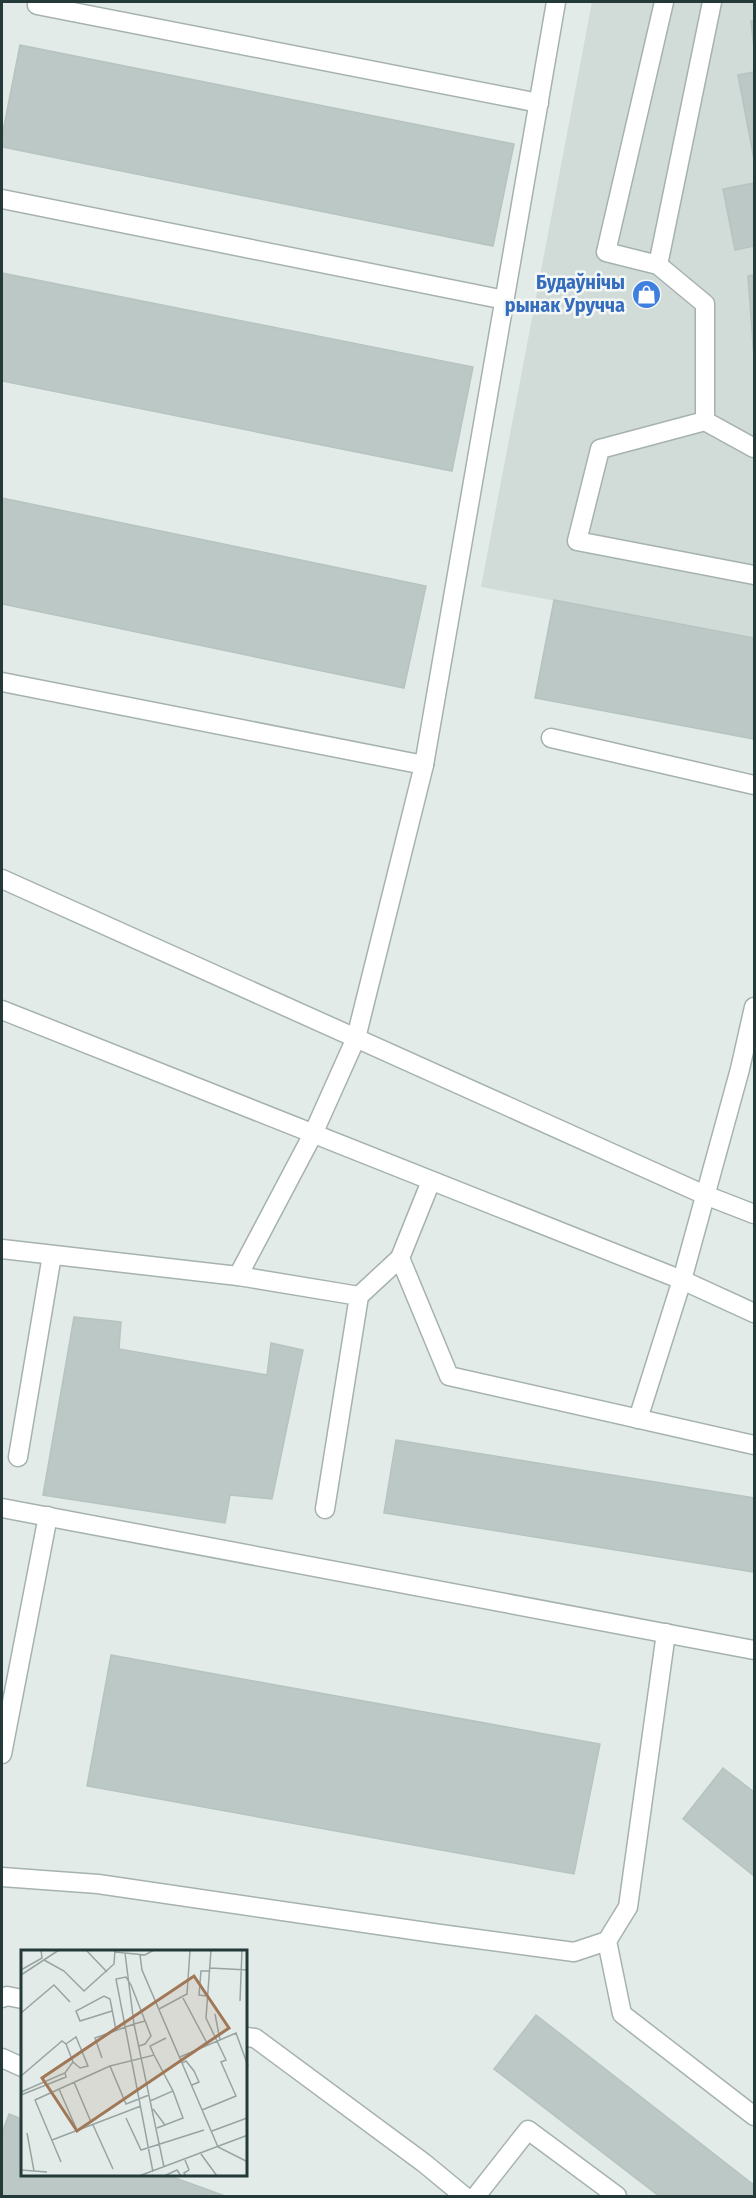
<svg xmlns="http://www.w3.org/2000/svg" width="756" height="2198" font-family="'Fira Sans Condensed',sans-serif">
	<rect width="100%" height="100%" fill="#e3ebe9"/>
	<polygon fill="#d1dbd8" points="592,2 754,2 754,638 481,587"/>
	<g fill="#bbc8c5" stroke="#b6c4c0" stroke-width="1.5">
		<polygon points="751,21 754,21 754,48"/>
		<polygon points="20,45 514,144 493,246 2,147 2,136"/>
		<polygon points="754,72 754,159 738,75"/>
		<polygon points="754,183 754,246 735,250 723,189"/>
		<polygon points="2,273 473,367 452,471 2,381"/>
		<polygon points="754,275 754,358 748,276"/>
		<polygon points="2,498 426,586 404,688 2,604"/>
		<polygon points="554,600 754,638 754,739 535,698"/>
		<polygon points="74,1317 121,1322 119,1349 267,1375 271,1343 303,1350 272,1499 230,1495 225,1523 43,1495"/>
		<polygon points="396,1440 754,1498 754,1572 384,1513"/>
		<polygon points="111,1655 600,1744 574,1874 87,1786"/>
		<polygon points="723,1768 754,1792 754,1876 683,1819"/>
		<polygon points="536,2015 754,2185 754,2196 659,2196 494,2069"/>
		<polygon points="9,2114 22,2119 22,2176 170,2176 225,2196 2,2196 2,2133"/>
	</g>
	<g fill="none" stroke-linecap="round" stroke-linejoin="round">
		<defs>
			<g id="service">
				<polyline points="664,2 606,252 658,265 705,304 705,421 754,448"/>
				<polyline points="37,5 539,103"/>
				<polyline points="2,199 505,300"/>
				<polyline points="658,265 712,2"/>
				<polyline points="705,421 600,449 577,541 754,575"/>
				<polyline points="2,682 424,765 356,1038 313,1134 238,1276 2,1249"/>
				<polyline points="551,738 754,785"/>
				<polyline points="424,765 556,2"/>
				<polyline points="2,879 705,1195 754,1214"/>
				<polyline points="2,1010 682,1280 740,1069 754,1007"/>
				<polyline points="431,1181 400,1258 449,1376 754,1445"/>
				<polyline points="238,1276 359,1296 325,1509"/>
				<polyline points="359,1296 400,1258"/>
				<polyline points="638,1419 682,1280 754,1313"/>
				<polyline points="18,1457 52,1255"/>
				<polyline points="2,1508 754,1650"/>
				<polyline points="2,1754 48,1516"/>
				<polyline points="2,1877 98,1884 440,1934 574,1952 607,1941 628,1907 666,1633"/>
				<polyline points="607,1941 622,2014 754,2116"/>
				<polyline points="2,1998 7,1996 22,1999"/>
				<polyline points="246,2037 255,2038 424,2163 464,2196"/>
				<polyline points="2,2058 22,2067"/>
				<polyline points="476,2196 528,2130 617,2196"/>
			</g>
		</defs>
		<use href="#service" stroke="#a6b2b0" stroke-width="21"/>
		<use href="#service" stroke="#fff" stroke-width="18"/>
	</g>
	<defs>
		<symbol id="shop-disc" viewBox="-11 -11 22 22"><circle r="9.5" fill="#3f7fe0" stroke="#f3f8f6"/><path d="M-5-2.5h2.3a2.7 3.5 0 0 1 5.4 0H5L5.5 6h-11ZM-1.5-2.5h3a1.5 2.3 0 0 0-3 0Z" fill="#fff"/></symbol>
	</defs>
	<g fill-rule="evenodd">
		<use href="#shop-disc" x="630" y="278" width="33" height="33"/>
	</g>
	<g text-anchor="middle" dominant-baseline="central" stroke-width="5" stroke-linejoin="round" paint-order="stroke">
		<g font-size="20" font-weight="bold" fill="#366cbe" stroke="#f3f8f6" text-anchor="end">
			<text x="625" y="282">Будаўнічы<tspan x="625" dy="23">рынак Уручча</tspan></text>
		</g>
	</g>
	<g transform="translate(21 1950)">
		<rect width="226" height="226" fill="#e3ebe9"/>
		<path fill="none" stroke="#97a4a2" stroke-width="1.5" d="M65,0L86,22M94,2L124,5L133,0M104,3L113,74L124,71M119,5L121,20L197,197L227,212M23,10L43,21L63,41L93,14L94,0M189,18L227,20M0,20L21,8L20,0M0,25L38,0M186,46L178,45L180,21H189M162,48L187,95M219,51L221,0M138,59L166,44L169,0M91,61L59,71L55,61L83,46L89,49L95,80M0,63L33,35L49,52M194,64L199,90M45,94L55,87L67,116L59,118L52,112M118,96L124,94L130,86L110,35L105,27L95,29L132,222M133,105L129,96L145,88M159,107L215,83L227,116M81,108L74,88L113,74L143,217M161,113L165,111L173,121L178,132L171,135M0,126L41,91L45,94L52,112L44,123L0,142M53,132L70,172M38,139L55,178M0,145L45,127L44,123M128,145L105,154L89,116L133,105L152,141L129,151M132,159L144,175M181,160L215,146L200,112L205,110L185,68L190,0M105,168L120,200L183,180M72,175L92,219M136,178L162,168L152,141M191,181L226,168M6,183L13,221M31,190L120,156M180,204L196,226M164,210L168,220L163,223L165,226M40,212L14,150L89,116M0,220L26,222M118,226L227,185M143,226L156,220L160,226"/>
		<path fill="#a07858" fill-opacity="0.15" stroke="#a07858" stroke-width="3" d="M173,26L208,78L56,181L21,128Z"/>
		<rect width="226" height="226" fill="none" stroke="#243a38" stroke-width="3"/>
	</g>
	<rect width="756" height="2198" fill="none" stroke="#243a38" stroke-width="6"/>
</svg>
